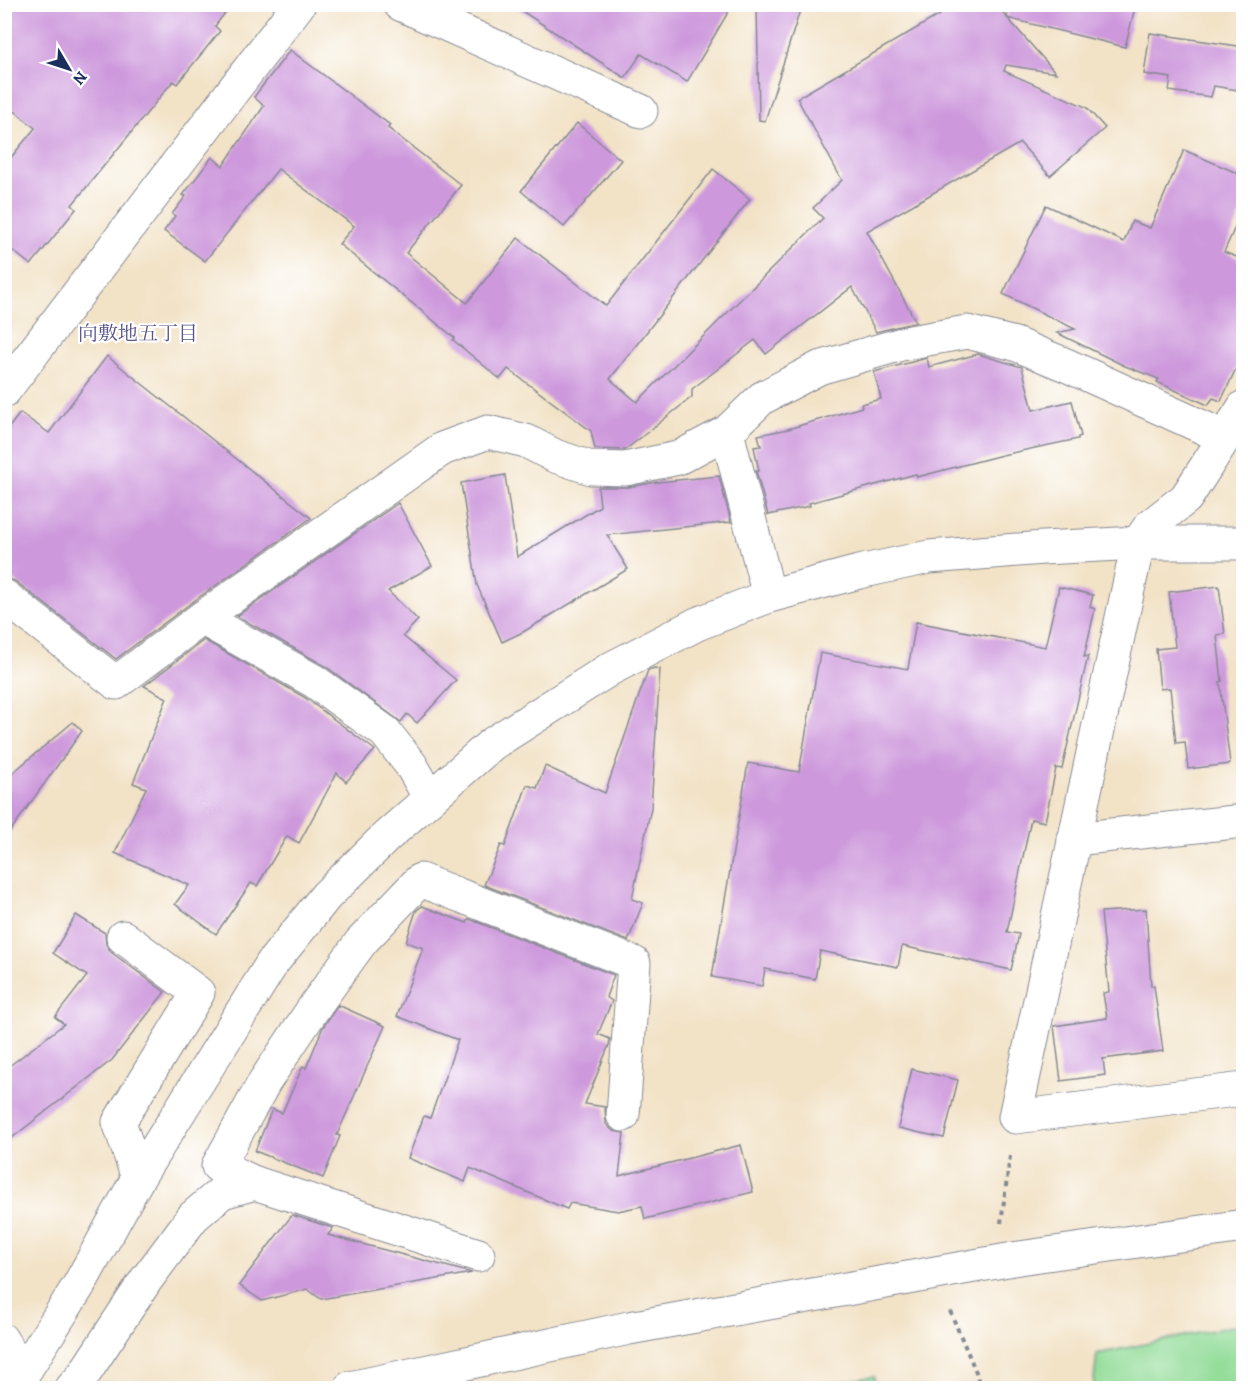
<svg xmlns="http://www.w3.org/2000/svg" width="1248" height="1393" font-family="Alegreya,'Noto Serif JP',serif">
	<rect width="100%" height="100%" fill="#fff"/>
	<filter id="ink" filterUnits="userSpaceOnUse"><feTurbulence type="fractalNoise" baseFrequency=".0167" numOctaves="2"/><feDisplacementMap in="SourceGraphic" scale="12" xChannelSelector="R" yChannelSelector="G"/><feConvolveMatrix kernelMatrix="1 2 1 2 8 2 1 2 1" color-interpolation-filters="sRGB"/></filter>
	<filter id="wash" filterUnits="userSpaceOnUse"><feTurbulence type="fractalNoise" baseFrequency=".008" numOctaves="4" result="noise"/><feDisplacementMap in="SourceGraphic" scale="24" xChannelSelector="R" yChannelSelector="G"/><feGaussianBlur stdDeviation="1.35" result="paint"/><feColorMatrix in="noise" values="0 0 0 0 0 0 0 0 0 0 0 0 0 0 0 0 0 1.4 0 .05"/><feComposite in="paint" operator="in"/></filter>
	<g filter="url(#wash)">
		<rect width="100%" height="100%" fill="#f2e2c6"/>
		<g fill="#91db97" stroke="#56857a" stroke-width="1.5">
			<polygon points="1243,1324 1243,1388 1093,1388 1097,1354"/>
			<polygon points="874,1376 876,1388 804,1388"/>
		</g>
		<g id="blocks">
			<g fill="#cd99dc">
				<polygon points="4,4 232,4 215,26 220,31 177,84 173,81 72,205 76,209 31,265 4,244 4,166 35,128 4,102"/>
				<polygon points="511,4 733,4 687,82 641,54 625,78"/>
				<polygon points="757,4 802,4 765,121 759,120"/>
				<polygon points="958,4 995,4 1056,73 1006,65 1004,71 1086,107 1105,128 1050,176 1020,143 867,231 916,322 876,332 852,287 766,354 755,340 692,389 692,397 625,450 595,449 591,431 508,369 500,379 453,340 455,338 339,244 354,226 278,169 205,261 164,231 175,216 172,214 186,196 183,195 212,157 223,166 264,106 254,97 290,50 390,125 388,128 461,185 406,253 467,303 518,238 606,306 713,169 750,199 610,379 637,402 823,218 813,208 842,180 797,98"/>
				<polygon points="1009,4 1136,4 1125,47 1007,18"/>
				<polygon points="1150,33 1244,47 1244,91 1214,86 1211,97 1169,91 1171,78 1144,74"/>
				<polygon points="577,123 621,160 564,227 521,191"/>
				<polygon points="1184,150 1244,176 1244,207 1224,252 1244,260 1244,351 1221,401 1213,398 1208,405 1157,382 1159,379 1125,366 1057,333 1075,329 1003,294 1046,205 1124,242 1132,221 1150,228"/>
				<polygon points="978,354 1022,367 1033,410 1072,401 1081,436 1078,437 1078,439 1002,455 917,477 916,474 809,503 810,506 768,515 756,471 759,471 754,447 761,446 758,435 788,429 862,407 861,404 881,399 874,372 927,358 929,367"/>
				<polygon points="107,356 311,518 191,603 116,659 15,581 4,578 4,434 20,413 49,433"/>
				<polygon points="505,475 517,557 600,506 598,487 629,487 657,482 719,476 731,522 607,535 628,569 523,632 502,642 477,585 461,483"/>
				<polygon points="398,503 432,566 388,591 418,620 403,636 456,680 417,723 407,714 401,722 325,666 237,616"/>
				<polygon points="1219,586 1225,634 1217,635 1222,681 1220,682 1230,764 1188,769 1185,742 1176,743 1170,688 1160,689 1156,649 1175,647 1169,592"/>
				<polygon points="1059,587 1093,595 1090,607 1095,609 1084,657 1088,656 1062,769 1056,768 1045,822 1031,819 1007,932 1019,934 1011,970 902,946 898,967 820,951 815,979 765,969 762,986 712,977 748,763 799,772 820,653 908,669 916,622 1045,647"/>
				<polygon points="204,640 304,697 375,750 346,782 337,773 299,843 287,836 257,886 251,883 216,934 175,904 189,885 115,853 146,788 133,783 167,698 144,686"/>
				<polygon points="654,668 660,669 651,808 632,899 643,903 628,941 484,885 501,845 505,846 527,785 537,788 545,766 605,793 648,670"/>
				<polygon points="73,722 82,731 4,840 4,780"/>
				<polygon points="422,906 467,923 469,919 614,975 606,997 612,1001 598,1034 610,1039 609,1045 585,1104 605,1107 606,1124 613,1131 624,1133 619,1176 741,1145 753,1192 645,1219 642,1206 618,1211 570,1203 567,1209 470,1168 465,1182 408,1158 424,1116 430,1118 458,1040 397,1016 423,948 406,942 416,911"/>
				<polygon points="1146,909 1151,986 1154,986 1163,1051 1103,1059 1105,1075 1061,1081 1054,1026 1107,1018 1103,993 1109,992 1101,912"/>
				<polygon points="76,915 105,933 106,944 111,952 165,992 112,1060 4,1144 4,1070 64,1024 55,1017 87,976 53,953"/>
				<polygon points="338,1005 385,1026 337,1135 340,1136 323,1178 255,1151 272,1109 282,1113 303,1066 306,1068 323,1027"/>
				<polygon points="912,1069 958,1080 944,1138 898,1128"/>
				<polygon points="292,1215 333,1228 328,1235 472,1273 321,1299 307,1289 262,1301 239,1285"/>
			</g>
		</g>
	</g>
	<g filter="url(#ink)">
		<use href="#blocks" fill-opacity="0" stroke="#868892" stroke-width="1.5"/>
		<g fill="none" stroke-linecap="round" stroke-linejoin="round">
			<defs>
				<polyline id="service" points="4,1337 25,1371"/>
				<g id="minor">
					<polyline points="400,4 641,111"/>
					<polyline points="4,391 299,4"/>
					<polyline points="1244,407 1186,498 1150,526 1138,543 1015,1117 1244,1089"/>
					<polyline points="727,432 769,596"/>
					<polyline points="4,596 116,683 202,618 442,449 488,432 526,441 555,456 591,468 625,469 678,458 727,432 762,398 819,368 905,343 967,332 1015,344 1066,365 1224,437"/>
					<polyline points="202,618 314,681 385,732 411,765 430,798"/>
					<polyline points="1074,839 1244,821"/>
					<polyline points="123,937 198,993 119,1122 138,1178"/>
					<polyline points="255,1183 218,1166 265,1081 317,1003 361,942 420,880 634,963 623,1115"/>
					<polyline points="72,1388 82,1377 146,1280 193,1217 222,1192 255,1183 478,1255"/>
					<polyline points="350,1388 629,1328 1019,1258 1244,1226"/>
				</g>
				<polyline id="tertiary" points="14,1388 79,1285 138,1178 273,962 326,896 387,836 492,744 610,669 697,624 769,596 859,572 929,557 1043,548 1138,543 1244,543"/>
			</defs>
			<use href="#service" stroke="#868892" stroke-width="28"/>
			<use href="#minor" stroke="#868892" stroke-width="35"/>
			<use href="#tertiary" stroke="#868892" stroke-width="35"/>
			<g stroke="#868892" stroke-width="4" stroke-dasharray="4.5 4.5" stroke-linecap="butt">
				<polyline points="1001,1223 1010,1156"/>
				<polyline points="950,1311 976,1372 980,1388"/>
			</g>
			<use href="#service" stroke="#fff" stroke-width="26"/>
			<use href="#minor" stroke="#fff" stroke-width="33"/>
			<use href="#tertiary" stroke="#fff" stroke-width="33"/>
		</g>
	</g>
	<g text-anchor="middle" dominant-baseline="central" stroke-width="4.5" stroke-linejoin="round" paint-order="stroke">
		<g font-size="20" fill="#59548a" stroke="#fff">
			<text x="138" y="333">向敷地五丁目</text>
		</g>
	</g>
	<rect width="1248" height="1393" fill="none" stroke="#fff" stroke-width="24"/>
	<g transform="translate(69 69) rotate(129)" stroke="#ffffff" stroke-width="4.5" paint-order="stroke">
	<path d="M0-4.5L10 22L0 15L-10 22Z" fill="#1b2f5e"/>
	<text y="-9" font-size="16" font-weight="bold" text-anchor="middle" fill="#1b2f5e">N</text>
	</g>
</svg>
